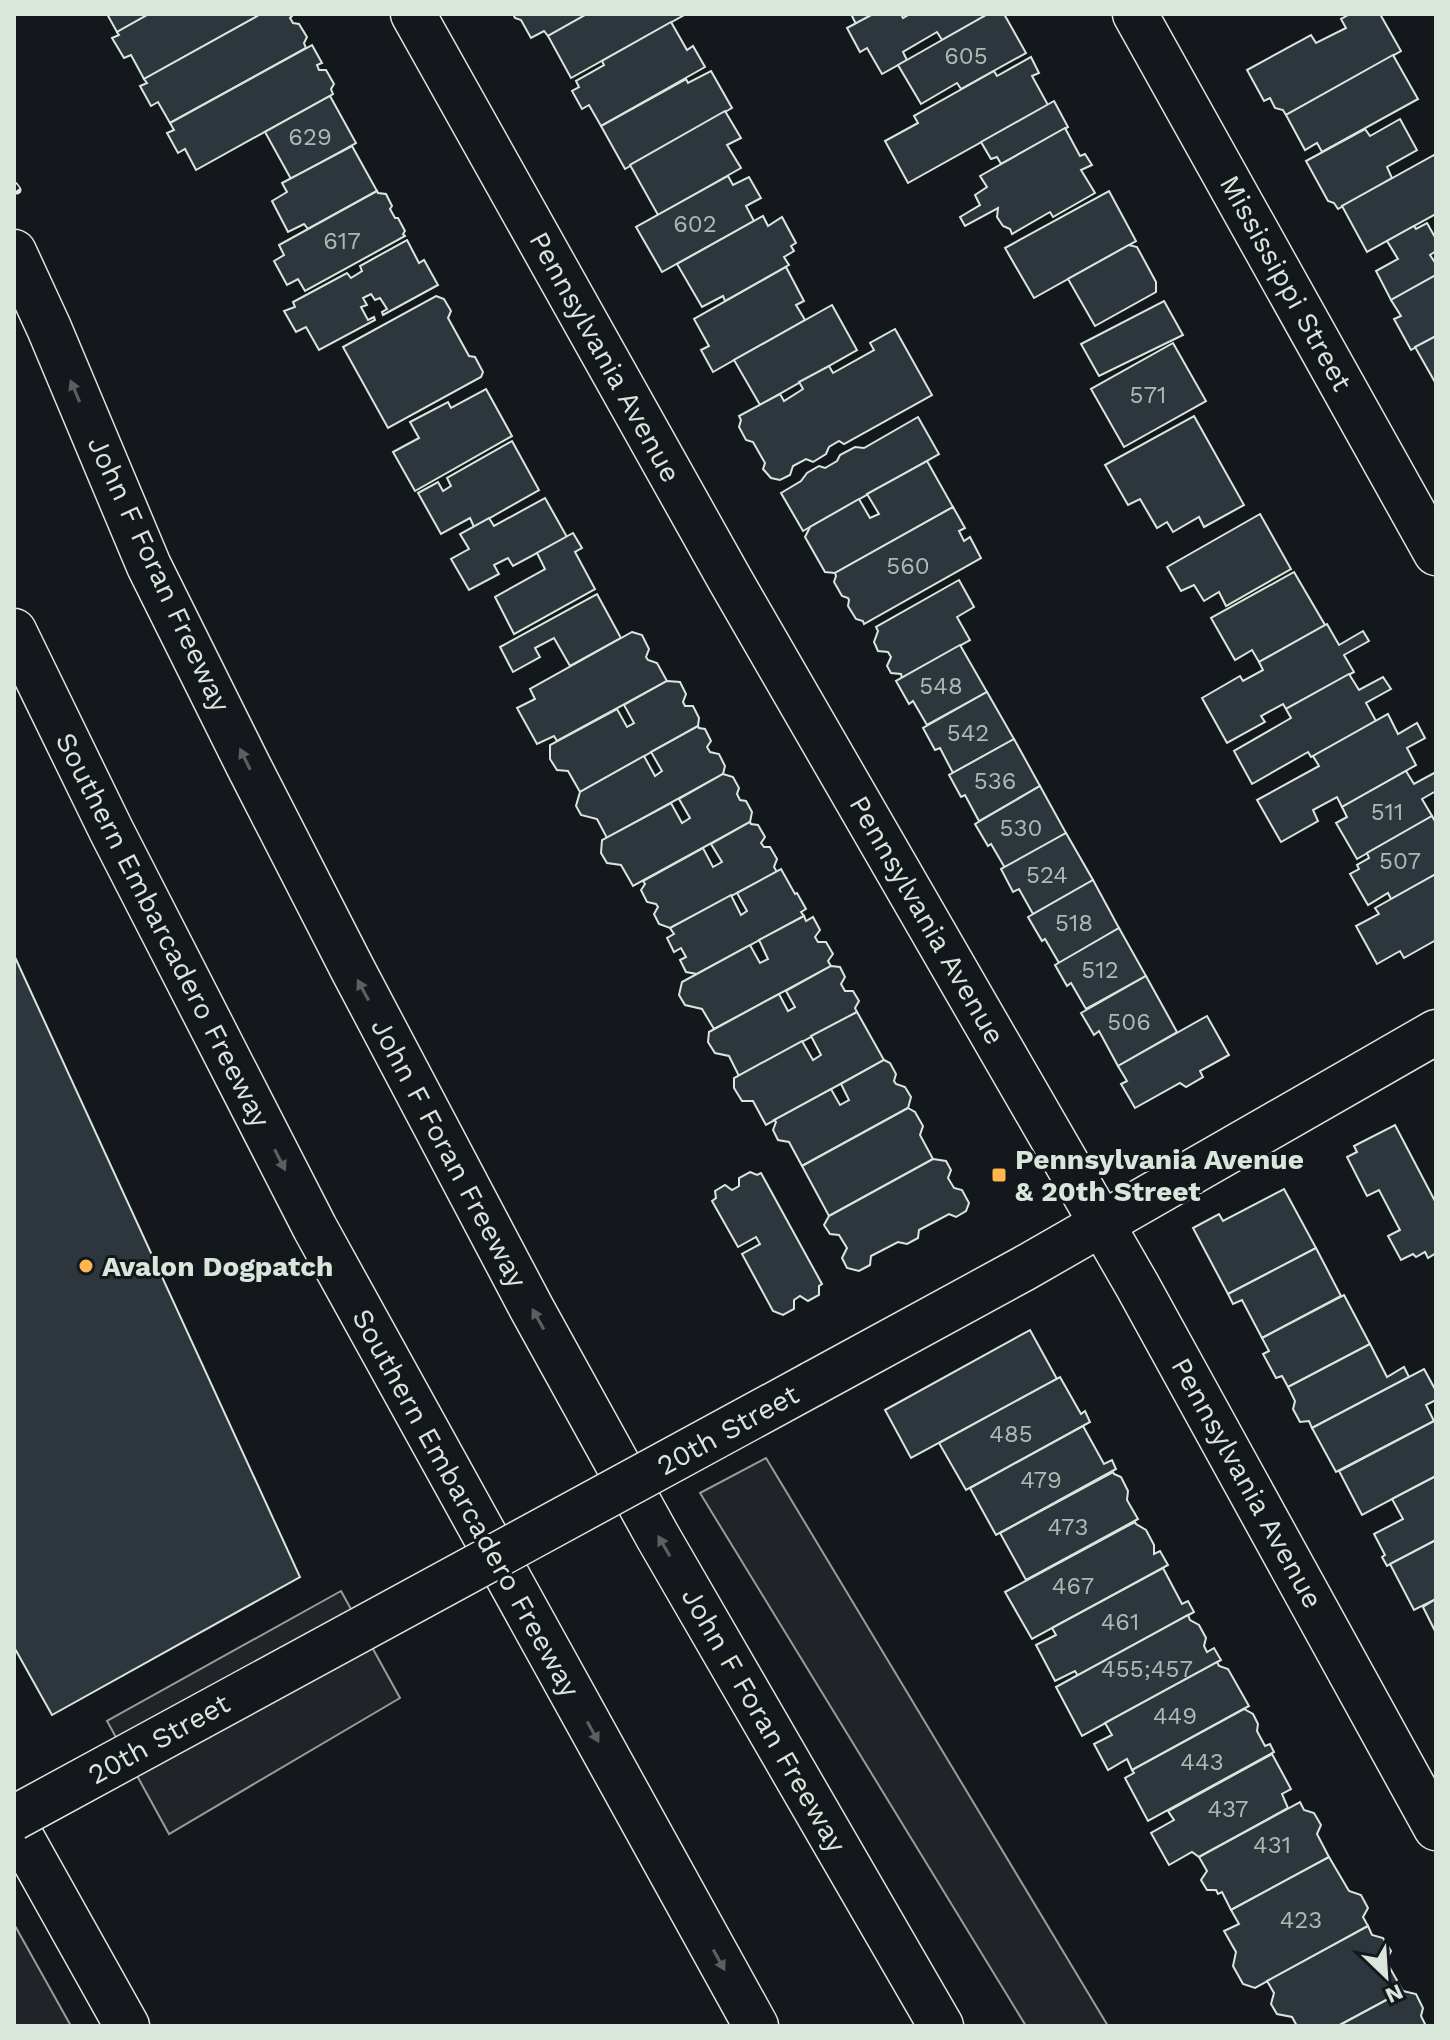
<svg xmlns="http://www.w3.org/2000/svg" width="1450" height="2040" font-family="'Work Sans',sans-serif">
	<rect width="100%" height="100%" fill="#14181c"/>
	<g fill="#202428" stroke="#939e99" stroke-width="2">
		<polygon points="766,1458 1108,2026 1026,2026 700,1493"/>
		<polygon points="341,1591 400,1698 169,1834 107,1721"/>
		<polygon points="14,1924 71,2026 14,2026"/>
	</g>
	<g fill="#2c363c" stroke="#d8e6dc" stroke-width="2">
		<polygon points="107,14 149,14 117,32"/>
		<polygon points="149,14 261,14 144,79 131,55 124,58 112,38 119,35 117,32"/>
		<polygon points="261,14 294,14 290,18 293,23 299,24 307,37 304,43 306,48 170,123 158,102 151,106 140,86 147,83 144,79"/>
		<polygon points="513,14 587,14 548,36 544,31 531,38 521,20 515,18"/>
		<polygon points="587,14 686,14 571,78 548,36"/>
		<polygon points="851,14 873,14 856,24"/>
		<polygon points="873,14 901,14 903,18 910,14 988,14 942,40 937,32 903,52 907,60 882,74 867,48 860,52 847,28"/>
		<polygon points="988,14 1004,14 1026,53 961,89 957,83 921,104 898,65"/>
		<polygon points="1350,14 1380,14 1401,51 1286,115 1283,110 1275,108 1270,98 1264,101 1247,70 1311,35 1316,43 1346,28 1341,19"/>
		<polygon points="671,22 687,50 693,46 705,67 601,126 589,105 582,109 572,91 579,87 576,81 604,65 602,61"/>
		<polygon points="312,45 322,63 317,65 319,70 326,70 334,84 331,89 333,94 196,170 185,149 178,153 167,133 174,130 170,123"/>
		<polygon points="1393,55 1418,99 1322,152 1317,143 1305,150 1286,115"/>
		<polygon points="1031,57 1039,73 1032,76 1048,105 908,183 885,141 918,123 914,116 994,71 997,76"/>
		<polygon points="711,71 732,108 625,169 601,126 686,79 688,83"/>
		<polygon points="330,96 356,143 291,179 265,132"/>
		<polygon points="1054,101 1068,127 1001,164 997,157 991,159 981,142"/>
		<polygon points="725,111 741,138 727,145 741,168 658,215 630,165"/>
		<polygon points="1400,119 1417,150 1387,167 1392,178 1338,209 1334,203 1328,201 1306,161 1365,129 1370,136"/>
		<polygon points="1065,128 1080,156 1085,154 1092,165 1081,170 1095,193 1053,217 1050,212 1012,234 1010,229 1003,226 997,217 998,208 965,226 960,217 980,205 975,195 987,187 980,176"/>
		<polygon points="352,146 377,191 308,229 304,224 288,232 272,201 287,192 282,183"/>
		<polygon points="1434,155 1436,158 1436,214 1367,252 1342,206"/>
		<polygon points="728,176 733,185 749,177 761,198 746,206 754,221 662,272 636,227"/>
		<polygon points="377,191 378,193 386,194 392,206 390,209 395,218 398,218 405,231 403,234 405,236 305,291 298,279 287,285 274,261 284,255 279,245"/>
		<polygon points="1109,191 1136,241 1034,298 1005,248"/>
		<polygon points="763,216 768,226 782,217 796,243 791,246 794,251 784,257 789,265 725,301 723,296 702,307 677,264"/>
		<polygon points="1427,223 1436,239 1436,251 1430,255 1436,264 1436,275 1391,300 1376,271 1398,259 1387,241 1414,226 1416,229"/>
		<polygon points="407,240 419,263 424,260 438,285 383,315 382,312 387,309 380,298 375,300 371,294 363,298 367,305 361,307 368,320 374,317 375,320 319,350 306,327 296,332 284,311 295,307 293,302 347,273 351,278 362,271 360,266"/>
		<polygon points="1129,245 1137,247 1156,282 1156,292 1095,326 1068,279"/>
		<polygon points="786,267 804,301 796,305 805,320 713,372 701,350 709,346 694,319"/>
		<polygon points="1436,275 1436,336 1411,350 1394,319 1401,316 1391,300"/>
		<polygon points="436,296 444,299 451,311 448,318 469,356 475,357 483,372 481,377 388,428 343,347"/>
		<polygon points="1164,301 1183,335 1099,376 1081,344"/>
		<polygon points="832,305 857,350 760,405 734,360"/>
		<polygon points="895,329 932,395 844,444 839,441 829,447 826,454 813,462 806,459 793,466 790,475 780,480 771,478 763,469 765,463 753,442 746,440 739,427 741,420 739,416 780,394 784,401 803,389 799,382 829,366 833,373 874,350 870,343"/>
		<polygon points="1436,336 1436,384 1415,347"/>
		<polygon points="1173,343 1206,401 1124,447 1091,389"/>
		<polygon points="486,389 512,436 415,491 393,452 419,438 410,422 448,402 451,408"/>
		<polygon points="1194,416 1244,505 1204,527 1199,517 1173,532 1167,522 1157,528 1140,499 1128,505 1105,465"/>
		<polygon points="918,417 939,454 803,531 781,493 801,481 807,473 819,466 825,468 837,461 840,455 855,447 864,448"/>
		<polygon points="512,441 539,490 474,527 470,518 441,534 418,493 438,482 443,491 451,486 447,478"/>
		<polygon points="927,461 953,507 835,573 825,572 805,537 810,527 859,499 870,518 879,514 867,494"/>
		<polygon points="545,498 567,537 513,566 508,558 494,565 499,574 469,590 451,559 469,549 460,534 489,518 494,526"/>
		<polygon points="953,507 965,528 959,531 964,541 970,537 981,558 864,624 863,621 856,619 848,606 849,600 848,598 842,596 834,582 836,576 835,573"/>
		<polygon points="1260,514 1291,569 1226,606 1219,592 1204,601 1194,585 1181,591 1167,567"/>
		<polygon points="573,533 582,548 575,552 595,589 514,634 495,597 545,569 537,553"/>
		<polygon points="1294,572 1325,625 1259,662 1252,650 1235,660 1211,618"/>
		<polygon points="959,580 974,607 957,617 970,640 902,678 901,674 891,673 887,666 891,657 888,652 878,651 874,642 878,631 876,627"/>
		<polygon points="597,594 621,638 570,666 554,638 535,648 540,657 513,672 500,647"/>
		<polygon points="1327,624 1339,645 1363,631 1369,641 1344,655 1354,672 1286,709 1283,704 1261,716 1265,722 1227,743 1202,698 1240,676 1243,681 1263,670 1259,662"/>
		<polygon points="632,632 642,635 649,649 646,657 648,660 657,663 667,681 557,741 554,736 537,744 517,708 535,699 530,689"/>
		<polygon points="960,645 987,692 927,725 913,701 909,704 896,681"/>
		<polygon points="1349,674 1359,690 1383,677 1391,689 1366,703 1376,721 1313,756 1311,757 1308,752 1252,784 1234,751 1291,718 1286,709"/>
		<polygon points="667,681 680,682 686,694 683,702 685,706 693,706 699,718 698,726 580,792 568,771 557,770 550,759 550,745 617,709 627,727 634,723 624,705"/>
		<polygon points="987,692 1014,739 953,773 940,748 935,750 923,728"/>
		<polygon points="1388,714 1398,734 1417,723 1425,738 1407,748 1416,765 1342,807 1337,797 1313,810 1318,821 1281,842 1257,800 1319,766 1313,756"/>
		<polygon points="698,726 699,728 705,729 711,741 707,747 710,752 719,754 725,766 723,774 607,838 597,819 581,815 576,806 580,792 644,756 655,776 662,771 651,752"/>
		<polygon points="1014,739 1040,786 979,821 965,795 961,797 949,775"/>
		<polygon points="1406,771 1414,784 1436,772 1436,791 1422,799 1432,816 1357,859 1336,823 1347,817 1342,807"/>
		<polygon points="723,774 733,777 739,788 737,794 740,800 746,801 752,812 750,822 633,886 621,865 607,863 601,853 602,840 671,803 682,823 690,818 679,799"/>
		<polygon points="1040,786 1066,833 1005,868 991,844 988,846 975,824"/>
		<polygon points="1432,816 1436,823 1436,874 1391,899 1388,893 1368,905 1350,874 1359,869 1357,865 1369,858 1367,853"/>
		<polygon points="750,822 751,824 758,825 765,837 761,843 764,847 770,847 777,859 774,867 777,872 670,928 659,924 654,914 658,907 656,904 647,902 641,890 645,884 643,881 703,848 713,867 722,862 711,844"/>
		<polygon points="1066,833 1093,880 1033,914 1019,889 1013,892 1001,869"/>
		<polygon points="781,869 795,894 797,893 806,909 801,912 804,916 697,974 686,972 680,960 686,957 681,948 674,952 667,938 674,934 670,928 731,895 741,915 747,911 737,893"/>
		<polygon points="1436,874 1436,940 1404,958 1400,951 1377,964 1356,926 1379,914 1375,908"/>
		<polygon points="1093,880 1119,928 1059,963 1045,939 1042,941 1028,917"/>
		<polygon points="804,916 806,921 813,917 820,930 815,937 818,942 826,942 833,954 828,961 831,966 714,1029 702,1009 685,1005 679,995 682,982 750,945 760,963 768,959 759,940"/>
		<polygon points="1119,928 1146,976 1086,1009 1071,983 1067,986 1055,965"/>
		<polygon points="14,955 300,1577 52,1715 14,1647"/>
		<polygon points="831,966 840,967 845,977 841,984 845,991 853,991 859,1001 855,1008 857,1012 739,1076 729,1056 715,1053 708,1042 709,1032 779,994 788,1011 795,1007 786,991"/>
		<polygon points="1146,976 1177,1032 1118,1066 1099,1031 1094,1035 1081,1013"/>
		<polygon points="857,1012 884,1060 766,1125 753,1101 742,1101 734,1088 734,1078 802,1041 813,1060 821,1055 811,1036"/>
		<polygon points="1207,1016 1229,1055 1200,1071 1203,1077 1186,1087 1180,1083 1135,1108 1121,1084 1127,1081 1118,1066"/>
		<polygon points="884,1060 890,1063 896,1074 894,1081 896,1084 905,1087 911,1097 908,1108 802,1166 789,1142 778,1140 773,1130 776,1122 774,1120 831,1089 840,1105 849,1100 841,1084"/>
		<polygon points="908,1108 915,1112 923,1126 920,1135 933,1159 829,1216 802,1166"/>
		<polygon points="1395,1125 1436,1203 1436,1253 1428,1258 1425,1252 1416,1257 1413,1254 1401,1260 1388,1236 1400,1230 1379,1190 1367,1196 1347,1157 1357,1152 1354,1146"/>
		<polygon points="933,1159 946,1161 951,1170 948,1178 954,1188 962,1190 969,1203 966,1211 956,1217 949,1214 919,1230 918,1238 907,1244 898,1242 871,1256 870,1265 859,1271 847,1268 842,1258 847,1248 839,1235 830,1234 824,1225 829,1216"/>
		<polygon points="750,1172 757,1175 761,1173 822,1284 819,1286 819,1295 808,1301 800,1296 794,1300 794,1309 783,1315 773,1311 742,1254 760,1244 756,1237 738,1247 712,1201 716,1198 715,1191 725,1185 732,1190 739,1186 739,1178"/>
		<polygon points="1284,1189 1316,1248 1228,1294 1193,1228 1219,1214 1223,1221"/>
		<polygon points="1316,1248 1341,1296 1262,1338 1242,1300 1233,1304 1228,1294"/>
		<polygon points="1344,1295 1370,1344 1288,1387 1282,1376 1276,1378 1263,1354 1269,1351 1262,1338"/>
		<polygon points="1030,1330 1057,1379 911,1458 885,1410"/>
		<polygon points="1370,1344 1387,1377 1404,1367 1409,1377 1312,1428 1309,1421 1300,1422 1293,1409 1295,1401 1288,1387"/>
		<polygon points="1424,1369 1436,1391 1436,1400 1426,1405 1434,1421 1336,1472 1312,1428"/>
		<polygon points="1060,1377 1081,1414 1085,1411 1090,1422 966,1490 939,1443"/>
		<polygon points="1434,1421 1436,1425 1436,1476 1362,1515 1339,1471"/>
		<polygon points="1083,1426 1104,1464 1112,1460 1116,1469 996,1535 970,1488"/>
		<polygon points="1113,1472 1114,1474 1121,1477 1128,1491 1127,1500 1138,1519 1026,1580 1000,1533"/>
		<polygon points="1436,1476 1436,1540 1387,1566 1382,1557 1385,1555 1374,1534 1403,1519 1392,1499"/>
		<polygon points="1135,1522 1136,1524 1146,1530 1154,1545 1154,1554 1160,1551 1168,1565 1032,1639 1005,1592"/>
		<polygon points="1436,1540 1436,1599 1414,1610 1390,1564"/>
		<polygon points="1163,1568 1182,1604 1188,1601 1194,1612 1078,1676 1075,1671 1055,1681 1036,1645 1056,1635 1052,1628"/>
		<polygon points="1436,1599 1436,1633 1423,1607"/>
		<polygon points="1188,1615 1190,1620 1199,1625 1206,1638 1204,1646 1207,1652 1214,1648 1221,1660 1082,1736 1056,1687"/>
		<polygon points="1217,1662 1219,1666 1228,1669 1249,1706 1132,1770 1127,1759 1108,1770 1094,1744 1112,1735 1105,1723"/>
		<polygon points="1244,1709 1253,1714 1258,1724 1257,1731 1265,1746 1270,1744 1274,1752 1148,1821 1125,1778 1134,1773 1132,1770"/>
		<polygon points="1272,1754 1291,1789 1282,1794 1288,1808 1199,1857 1192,1852 1169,1865 1151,1833 1174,1820 1168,1811"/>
		<polygon points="1300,1802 1304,1810 1314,1813 1321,1825 1317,1834 1329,1857 1231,1910 1222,1892 1218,1894 1216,1890 1207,1890 1201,1880 1207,1871 1199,1857"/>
		<polygon points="1329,1857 1349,1891 1361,1895 1368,1908 1363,1917 1368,1926 1255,1988 1243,1984 1233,1966 1236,1952 1224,1931 1239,1924 1231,1910"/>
		<polygon points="1368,1926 1372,1935 1383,1938 1391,1951 1386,1961 1403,1991 1338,2026 1297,2026 1292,2017 1277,2014 1271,2004 1274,1993 1267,1981"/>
		<polygon points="1403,1991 1416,1994 1423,2008 1421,2016 1426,2026 1338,2026"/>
	</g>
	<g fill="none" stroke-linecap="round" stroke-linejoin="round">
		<defs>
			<g id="minor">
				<polyline points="1135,14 1436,553"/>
				<polyline points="812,1384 1023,1269 1436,1032"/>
				<polyline points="14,1824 127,2026"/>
			</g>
			<polyline id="major" points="413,14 729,578 1137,1285 1436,1828"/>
			<g id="highway">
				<polyline points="14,252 49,328 149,566 248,765 353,970 532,1309 658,1537 941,2026"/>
				<polyline points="14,631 111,830 315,1228 756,2026"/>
			</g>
		</defs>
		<use href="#minor" stroke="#d8e6dc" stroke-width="47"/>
		<use href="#major" stroke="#d8e6dc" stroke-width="47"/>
		<use href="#highway" stroke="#d8e6dc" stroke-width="47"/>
		<use href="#minor" stroke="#14181c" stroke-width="44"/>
		<use href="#major" stroke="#14181c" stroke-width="44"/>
		<use href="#highway" stroke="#14181c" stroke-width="44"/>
		<defs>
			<polyline id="rail" points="14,186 17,190"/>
		</defs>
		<use href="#rail" stroke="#d8e6dc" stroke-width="9"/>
		<use href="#rail" stroke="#14181c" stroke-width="6" stroke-dasharray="18" stroke-linecap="butt"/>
		<defs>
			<polyline id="minor-bridge" points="14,1818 812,1384"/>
		</defs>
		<use href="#minor-bridge" stroke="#d8e6dc" stroke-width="47" stroke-linecap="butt"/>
		<use href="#minor-bridge" stroke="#14181c" stroke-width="44"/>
	</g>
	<defs><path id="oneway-solid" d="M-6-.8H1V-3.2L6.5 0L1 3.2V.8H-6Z" transform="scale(2)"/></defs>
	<g fill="#59605f">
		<use href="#oneway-solid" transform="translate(75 391) rotate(-113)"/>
		<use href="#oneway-solid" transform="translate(245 759) rotate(-116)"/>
		<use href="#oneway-solid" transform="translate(363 990) rotate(-118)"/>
		<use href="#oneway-solid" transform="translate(280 1160) rotate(63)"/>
		<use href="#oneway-solid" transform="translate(538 1319) rotate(-119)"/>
		<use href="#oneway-solid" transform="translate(664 1546) rotate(-120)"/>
		<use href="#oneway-solid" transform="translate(593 1732) rotate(61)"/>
		<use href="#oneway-solid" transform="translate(719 1960) rotate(61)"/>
	</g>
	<g fill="#ffb74d" stroke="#14181c" stroke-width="3">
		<rect x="991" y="1167" width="16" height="16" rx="4"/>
		<circle cx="86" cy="1266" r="8"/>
	</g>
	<g text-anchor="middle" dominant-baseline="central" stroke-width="6" stroke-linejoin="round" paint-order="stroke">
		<g font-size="24" fill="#adbab4">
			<text x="966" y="56">605</text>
			<text x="310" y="137">629</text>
			<text x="695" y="224">602</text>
			<text x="342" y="241">617</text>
			<text x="1148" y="395">571</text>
			<text x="908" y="566">560</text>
			<text x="941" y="686">548</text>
			<text x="968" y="733">542</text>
			<text x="995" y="781">536</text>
			<text x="1387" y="812">511</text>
			<text x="1021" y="828">530</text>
			<text x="1400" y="861">507</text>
			<text x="1047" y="875">524</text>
			<text x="1074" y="923">518</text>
			<text x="1100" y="970">512</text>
			<text x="1129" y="1022">506</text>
			<text x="1011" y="1434">485</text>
			<text x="1041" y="1480">479</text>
			<text x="1068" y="1527">473</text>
			<text x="1073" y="1586">467</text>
			<text x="1120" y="1622">461</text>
			<text x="1147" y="1669">455;457</text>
			<text x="1175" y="1716">449</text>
			<text x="1202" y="1762">443</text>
			<text x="1228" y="1809">437</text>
			<text x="1272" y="1845">431</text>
			<text x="1301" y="1920">423</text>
		</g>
		<g font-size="28" fill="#d8e6dc" stroke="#14181c">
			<text transform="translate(1286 283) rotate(61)">Mississippi Street</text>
			<text transform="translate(605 357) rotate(61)">Pennsylvania Avenue</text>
			<text transform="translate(159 574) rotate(65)">John F Foran Freeway</text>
			<text transform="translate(927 920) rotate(60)">Pennsylvania Avenue</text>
			<text transform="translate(163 930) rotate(63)">Southern Embarcadero Freeway</text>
			<text transform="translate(449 1153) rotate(62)">John F Foran Freeway</text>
			<text transform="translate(728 1430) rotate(-29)">20th Street</text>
			<text transform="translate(1247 1483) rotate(61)">Pennsylvania Avenue</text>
			<text transform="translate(466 1503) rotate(61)">Southern Embarcadero Freeway</text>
			<text transform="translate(764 1720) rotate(60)">John F Foran Freeway</text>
			<text transform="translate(159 1739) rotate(-29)">20th Street</text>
		</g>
		<g font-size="28" font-weight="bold" fill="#d8e6dc" stroke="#14181c" text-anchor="start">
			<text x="1015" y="1159">Pennsylvania Avenue<tspan x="1015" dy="32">&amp; 20th Street</tspan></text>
			<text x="102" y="1266">Avalon Dogpatch</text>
		</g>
	</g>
	<rect width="1450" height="2040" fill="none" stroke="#d8e6dc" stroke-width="32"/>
	<g transform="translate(1386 1976) rotate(155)" stroke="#14181c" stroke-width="6" paint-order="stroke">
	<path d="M0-6L14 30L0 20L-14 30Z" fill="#d8e6dc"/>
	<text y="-12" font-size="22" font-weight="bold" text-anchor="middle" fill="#d8e6dc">N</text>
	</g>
</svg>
